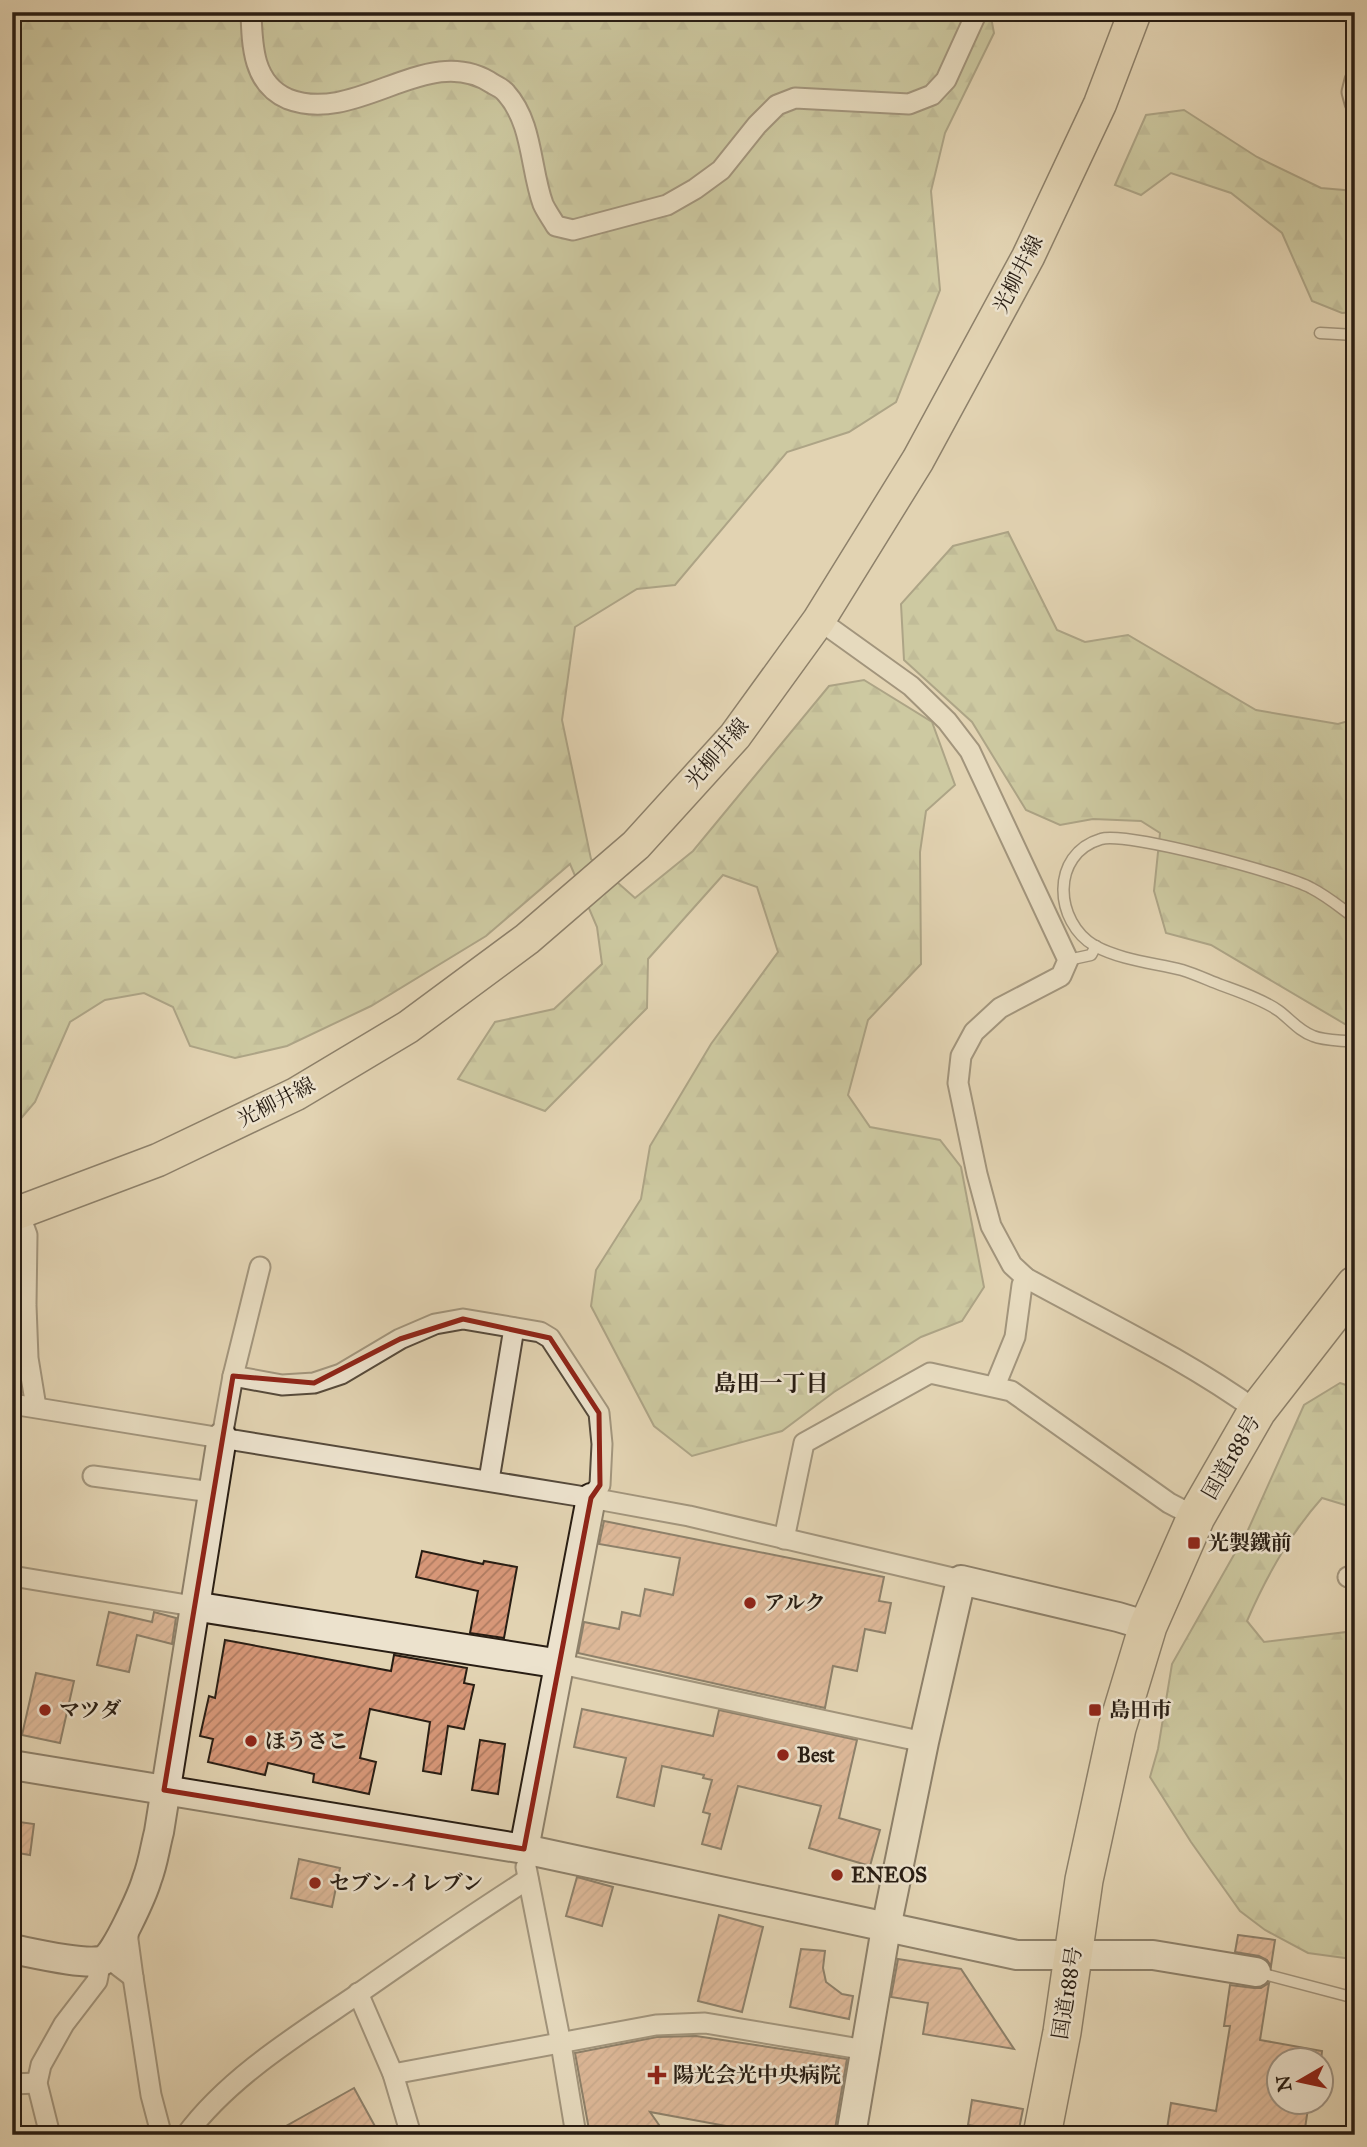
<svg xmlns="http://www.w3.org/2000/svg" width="1367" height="2147" font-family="'IM FELL Great Primer','Noto Serif JP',serif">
	<defs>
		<pattern id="forest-firs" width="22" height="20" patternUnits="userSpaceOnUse" patternTransform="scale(1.75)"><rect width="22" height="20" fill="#b3bc8c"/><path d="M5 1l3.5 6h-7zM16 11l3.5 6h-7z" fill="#9aa178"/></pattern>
		<pattern id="building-hatch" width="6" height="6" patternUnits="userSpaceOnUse" patternTransform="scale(1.75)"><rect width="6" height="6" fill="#d79778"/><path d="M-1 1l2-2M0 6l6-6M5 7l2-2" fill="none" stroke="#ae7b61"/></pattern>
	</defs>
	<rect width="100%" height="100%" fill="#e2d3b2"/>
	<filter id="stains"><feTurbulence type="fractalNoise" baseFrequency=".00286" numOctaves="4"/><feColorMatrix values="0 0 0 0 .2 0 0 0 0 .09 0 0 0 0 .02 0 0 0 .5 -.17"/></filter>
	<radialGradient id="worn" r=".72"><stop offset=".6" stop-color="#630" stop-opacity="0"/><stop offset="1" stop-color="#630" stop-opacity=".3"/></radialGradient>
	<g fill="url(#forest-firs)" stroke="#6e6c50" stroke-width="2">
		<polygon points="12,12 990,12 994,33 945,133 931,191 940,290 896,402 849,432 787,452 675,585 637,589 575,627 562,720 591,859 635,898 693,851 829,686 864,680 932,722 955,785 926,811 920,852 921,964 868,1020 848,1095 870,1127 940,1140 961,1167 984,1287 962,1321 921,1337 834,1392 782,1431 692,1456 654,1426 591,1306 596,1270 641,1199 650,1146 711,1044 778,952 757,887 723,875 648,959 647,1008 545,1111 458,1079 495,1022 554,1009 602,964 597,927 570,864 486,936 371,1006 287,1046 235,1058 190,1046 173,1007 144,993 105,1000 70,1022 35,1102 12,1129"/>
		<polygon points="1184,110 1257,157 1321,188 1355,191 1355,312 1342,313 1312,301 1282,233 1231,193 1171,173 1141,195 1115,185 1146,115"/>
		<polygon points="1008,532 1057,630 1085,642 1128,635 1256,710 1338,724 1355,719 1355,1030 1211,945 1166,933 1154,891 1160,833 1141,821 1093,819 1060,825 1026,810 972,722 904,660 901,604 953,546"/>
		<path d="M1340,1383L1355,1388V1504L1345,1505L1322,1498C1289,1535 1266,1577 1247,1621L1264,1642L1355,1631V1959H1352L1308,1953L1265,1930L1240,1911L1191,1842L1150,1777L1158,1749L1172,1664L1248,1530L1304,1405Z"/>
	</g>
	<g fill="url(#building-hatch)" stroke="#281d13" stroke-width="2">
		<polygon points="604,1521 884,1577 879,1601 891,1603 885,1633 865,1629 857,1671 833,1666 825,1708 578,1653 584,1622 619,1629 622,1612 640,1616 645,1589 673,1595 680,1558 599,1544"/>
		<polygon points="422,1551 483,1564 484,1561 517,1567 504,1638 470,1633 478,1591 416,1577"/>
		<polygon points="109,1612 152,1622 154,1612 176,1618 172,1644 137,1635 129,1672 97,1665"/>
		<polygon points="225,1640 391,1671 394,1655 467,1668 464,1683 474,1685 464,1729 448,1726 441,1774 423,1771 430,1722 370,1709 360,1758 376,1762 369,1794 313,1782 314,1774 268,1763 265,1775 208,1762 213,1739 200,1736 209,1696 215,1698"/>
		<polygon points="36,1673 74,1681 60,1743 22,1735"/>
		<polygon points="582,1709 713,1736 719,1710 857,1740 839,1818 880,1830 870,1866 809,1848 821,1806 738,1786 721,1849 702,1844 710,1814 703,1812 712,1780 703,1778 704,1775 662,1766 654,1806 617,1797 626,1758 574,1747"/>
		<polygon points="480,1740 505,1744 498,1794 472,1790"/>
		<polygon points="12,1821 34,1824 30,1855 12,1852"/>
		<polygon points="299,1859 340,1868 332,1907 291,1898"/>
		<polygon points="577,1877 613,1887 602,1926 566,1916"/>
		<polygon points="719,1915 763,1927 742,2012 698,2001"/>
		<polygon points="1238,1935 1275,1940 1271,1966 1267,1960 1259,1956 1235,1952"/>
		<polygon points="801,1949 825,1951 823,1968 826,1982 842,1994 853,1996 849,2019 790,2007"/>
		<polygon points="898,1959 961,1969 1014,2049 923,2034 928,2003 891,1997"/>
		<polygon points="1269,1983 1260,2040 1322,2051 1321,2060 1279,2060 1279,2102 1309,2102 1304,2135 1198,2135 1167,2129 1171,2103 1216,2111 1230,2026 1224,2026 1230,1985 1254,1988 1261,1988"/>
		<polygon points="696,2036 847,2059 834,2135 775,2135 650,2112 666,2135 590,2135 575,2053 657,2037"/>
		<polygon points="354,2088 377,2130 369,2135 270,2135"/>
		<polygon points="972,2100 1023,2109 1018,2134 968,2125"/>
	</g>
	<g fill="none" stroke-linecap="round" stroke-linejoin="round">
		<defs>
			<g id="lane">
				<polyline points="1320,333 1355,335"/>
				<path d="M1355,918C1341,908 1327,896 1311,888C1286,874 1125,831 1101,839C1050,854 1054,922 1095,946C1121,960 1154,963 1182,970C1195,974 1208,980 1221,985C1240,992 1264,1000 1279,1011C1291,1020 1299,1031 1313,1036C1325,1041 1342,1040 1355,1042"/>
				<polyline points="1068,960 1091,955 1096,946"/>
				<polyline points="1260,1973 1355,1998"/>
			</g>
			<g id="street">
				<path d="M251,12C252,46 253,84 288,99C358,126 428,40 493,84C497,86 503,89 506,93C533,123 530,168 543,204C546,211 552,219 556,226L573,230L667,205L695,189L721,170L757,125L777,105L795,98L909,104L932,95L946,80L977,12"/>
				<polyline points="1355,80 1352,92 1355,103"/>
				<path d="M819,620L911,686L947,721L970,751L1068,960L1061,976L1000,1008L974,1032L961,1056L958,1083L977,1174L991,1226L1012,1265L1026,1278C1104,1321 1185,1359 1257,1411"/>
				<polyline points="19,1213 27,1235 26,1305 28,1358 36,1407"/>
				<polyline points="233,1376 282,1385 314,1383 341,1374 400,1339 435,1324 463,1319 540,1332 550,1338 599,1413 602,1444 600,1485 591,1498"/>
				<polyline points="995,1386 1015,1337 1022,1285 1026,1278"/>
				<polyline points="12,1404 591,1498 689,1516 961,1580"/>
				<polyline points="222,1437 233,1376 260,1267"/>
				<polyline points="93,1476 212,1492"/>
				<polyline points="489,1480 514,1328"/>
				<polyline points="784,1539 804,1443 930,1373 1011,1391 1169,1503 1196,1517"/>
				<polyline points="12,1576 193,1606"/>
				<polyline points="1348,1577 1355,1576"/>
				<polyline points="561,1664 924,1742"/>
				<polyline points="526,1867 561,2044 576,2135"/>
				<polyline points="108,1958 133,1977 128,1940 128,1926"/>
				<polyline points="133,1977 151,2095 161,2133 164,2135"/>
				<polyline points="358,1993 393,2074 411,2135"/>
				<polyline points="393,2074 656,2025 705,2023 866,2050"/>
				<polyline points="12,2084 37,2083"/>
				<polyline points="50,2135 37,2083 41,2065 64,2024 97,1981 101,1961"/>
				<path d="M186,2135C228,2078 296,2036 355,1996C412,1956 469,1917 528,1879"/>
			</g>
			<g id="secondary">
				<polyline points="193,1606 561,1664"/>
				<polyline points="12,1765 524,1849 1017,1955 1153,1955 1256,1972"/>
				<polyline points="524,1849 591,1498"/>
				<path d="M12,1949C33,1953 86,1966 104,1960C115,1956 143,1893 147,1879C153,1864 155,1847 159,1832L222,1437"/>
				<polyline points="851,2135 886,1928 924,1742 961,1580 1118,1617 1148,1626"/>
			</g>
			<polyline id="primary" points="12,1215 158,1160 296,1094 408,1027 527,939 636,845 735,736 819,620 918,460 1028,257 1100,104 1135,12"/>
			<polyline id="highway" points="1042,2135 1062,2032 1084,1880 1117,1728 1148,1626 1196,1517 1257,1411 1355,1285"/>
		</defs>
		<use href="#lane" stroke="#564a3b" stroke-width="13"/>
		<use href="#street" stroke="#564a3b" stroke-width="23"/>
		<use href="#secondary" stroke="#281d13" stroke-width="32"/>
		<use href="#primary" stroke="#281d13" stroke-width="35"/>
		<use href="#highway" stroke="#281d13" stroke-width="40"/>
		<use href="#lane" stroke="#ece2cd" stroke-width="10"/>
		<use href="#street" stroke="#ece2cd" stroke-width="19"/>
		<use href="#secondary" stroke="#ece2cd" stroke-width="28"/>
		<use href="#primary" stroke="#e2d3b2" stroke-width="32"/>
		<use href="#highway" stroke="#e2d3b2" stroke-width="37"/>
	</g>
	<path d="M0 0H1367V2147H0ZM463,1319L550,1338L599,1413L600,1485L591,1498L524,1849L164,1790L233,1376L314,1383L400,1339Z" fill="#e2d3b2" fill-opacity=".55" fill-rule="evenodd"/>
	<path fill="none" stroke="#8f2418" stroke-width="5" stroke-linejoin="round" d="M463,1319L550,1338L599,1413L600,1485L591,1498L524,1849L164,1790L233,1376L314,1383L400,1339Z"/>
	<g fill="#8f2418" stroke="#ece2cd" stroke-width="2.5">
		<rect x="1187" y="1536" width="14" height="14" rx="3.5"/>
		<circle cx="750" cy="1603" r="7"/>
		<circle cx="45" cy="1710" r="7"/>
		<rect x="1088" y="1703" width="14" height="14" rx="3.5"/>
		<circle cx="251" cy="1741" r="7"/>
		<circle cx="783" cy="1755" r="7"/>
		<circle cx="837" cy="1875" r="7"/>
		<circle cx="315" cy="1883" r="7"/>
		<path d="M653.5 2064.5h7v7h7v7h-7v7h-7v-7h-7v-7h7z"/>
	</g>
	<g text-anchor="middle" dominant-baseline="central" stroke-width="5" stroke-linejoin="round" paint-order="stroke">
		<g font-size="21" fill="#281d13" stroke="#ece2cd">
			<text transform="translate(1018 274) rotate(-63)">光柳井線</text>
			<text transform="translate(717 753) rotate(-49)">光柳井線</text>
			<text transform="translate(276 1102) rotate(-27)">光柳井線</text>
			<text transform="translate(1231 1457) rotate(-60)">国道188号</text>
			<text transform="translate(1067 1993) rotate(-81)">国道188号</text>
		</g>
		<g font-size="21" font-weight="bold" fill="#281d13" stroke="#ece2cd" text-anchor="start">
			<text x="1208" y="1543">光製鐵前</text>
			<text x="764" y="1603">アルク</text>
			<text x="59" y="1710">マツダ</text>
			<text x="1109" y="1710">島田市</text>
			<text x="265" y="1741">ほうさこ</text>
			<text x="797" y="1755">Best</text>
			<text x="851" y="1875">ENEOS</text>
			<text x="329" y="1883">セブン-イレブン</text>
			<text x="673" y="2075">陽光会光中央病院</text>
		</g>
		<g font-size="23" font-weight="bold" fill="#281d13" stroke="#ece2cd">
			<text x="771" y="1383">島田一丁目</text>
		</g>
	</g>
	<rect width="1367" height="2147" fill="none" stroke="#e2d3b2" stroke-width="42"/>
	<rect x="14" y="14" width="1339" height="2119" fill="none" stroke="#281d13" stroke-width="3.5"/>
	<rect x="21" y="21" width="1325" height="2105" fill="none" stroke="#281d13" stroke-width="2"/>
	<g transform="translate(1300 2081) rotate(261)"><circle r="33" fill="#ece2cd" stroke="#9e9383" stroke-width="2"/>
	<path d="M0-5L12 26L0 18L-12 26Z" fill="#8f2418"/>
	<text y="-10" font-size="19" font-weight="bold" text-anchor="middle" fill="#281d13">N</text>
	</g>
	<rect width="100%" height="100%" filter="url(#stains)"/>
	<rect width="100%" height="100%" fill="url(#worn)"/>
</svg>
